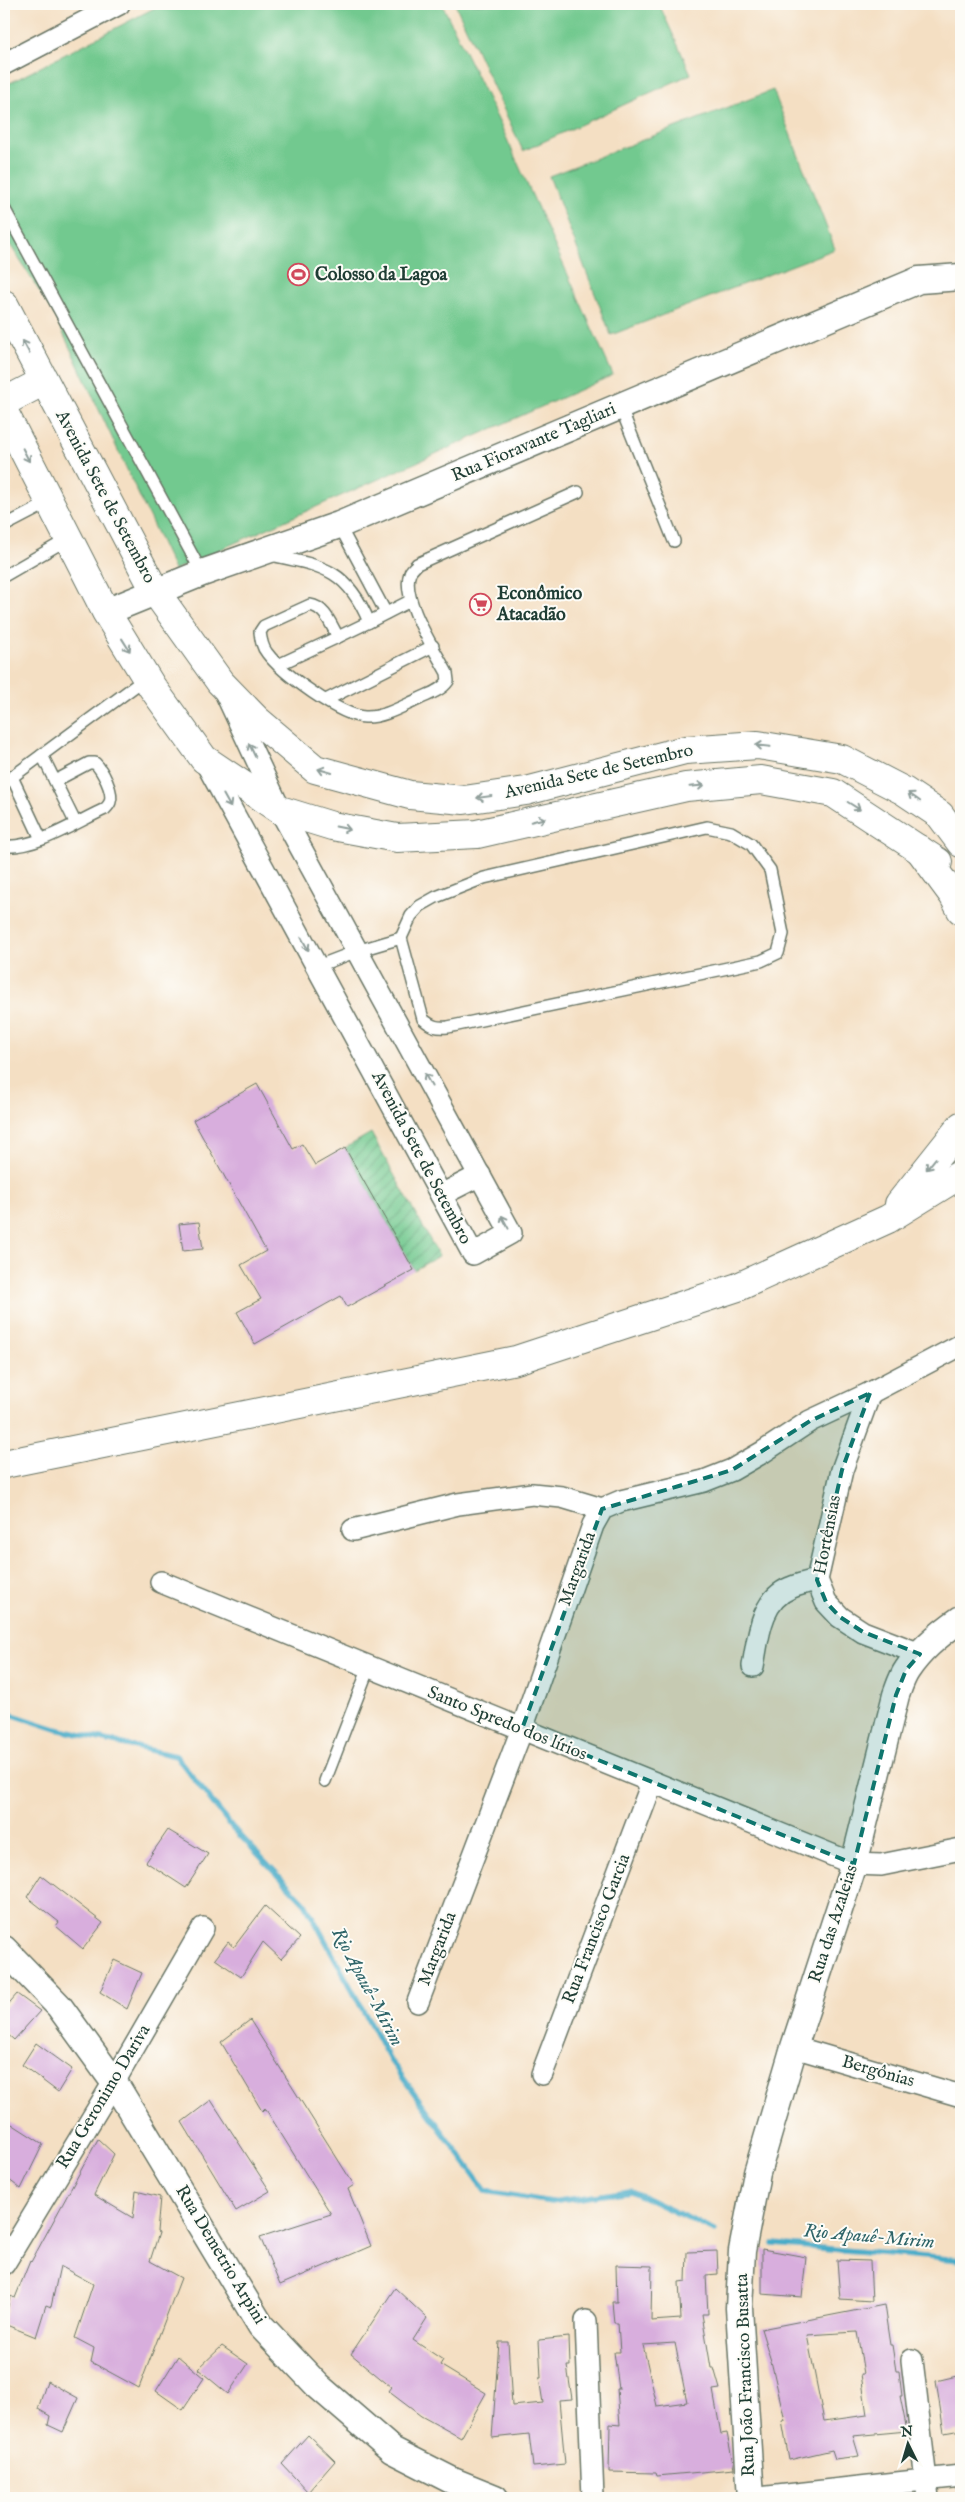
<svg xmlns="http://www.w3.org/2000/svg" width="965" height="2502" font-family="'IM FELL English',serif">
	<defs>
		<pattern id="garden-furrows" width="10" height="10" patternUnits="userSpaceOnUse" patternTransform="scale(1.25)"><rect width="10" height="10" fill="#72c98f"/><path d="M-1 1l2-2M0 10L10 0M9 11l2-2" fill="none" stroke="#5da476"/></pattern>
	</defs>
	<rect width="100%" height="100%" fill="#fdfcf7"/>
	<filter id="ink" filterUnits="userSpaceOnUse"><feTurbulence type="fractalNoise" baseFrequency=".02" numOctaves="2"/><feDisplacementMap in="SourceGraphic" scale="10" xChannelSelector="R" yChannelSelector="G"/><feConvolveMatrix kernelMatrix="1 2 1 2 8 2 1 2 1" color-interpolation-filters="sRGB"/></filter>
	<filter id="wash" filterUnits="userSpaceOnUse"><feTurbulence type="fractalNoise" baseFrequency=".0096" numOctaves="4" result="noise"/><feDisplacementMap in="SourceGraphic" scale="20" xChannelSelector="R" yChannelSelector="G"/><feGaussianBlur stdDeviation="1.12" result="paint"/><feColorMatrix in="noise" values="0 0 0 0 0 0 0 0 0 0 0 0 0 0 0 0 0 1.4 0 .05"/><feComposite in="paint" operator="in"/></filter>
	<g filter="url(#wash)">
		<rect width="100%" height="100%" fill="#f4dfc3"/>
		<g fill="#72c98f" stroke="#488362">
			<polygon points="162,4 442,4 501,126 613,375 174,570 55,316 4,235 4,86"/>
			<polygon points="455,4 659,4 691,74 523,151"/>
			<polygon points="773,90 835,249 611,335 549,176"/>
		</g>
		<polygon fill="url(#garden-furrows)" stroke="#488362" points="371,1133 439,1256 414,1270 345,1148"/>
		<g fill="none" stroke-linecap="round" stroke-linejoin="round">
			<g stroke="#49acc8" stroke-width="5.5">
				<polyline points="4,1712 56,1729 176,1756 232,1827 305,1903 390,2060 486,2191 551,2202 631,2191 715,2231"/>
				<polyline points="773,2244 961,2260"/>
			</g>
		</g>
		<g id="blocks">
			<g fill="#d8aedd" fill-rule="evenodd">
				<polygon points="257,1084 293,1149 302,1144 315,1165 345,1148 414,1270 347,1307 341,1296 255,1344 237,1312 261,1299 241,1265 266,1251 193,1120"/>
				<polygon points="199,1222 203,1249 183,1251 179,1224"/>
				<polygon points="168,1830 208,1854 186,1888 146,1862"/>
				<polygon points="41,1875 103,1923 83,1949 56,1926 59,1922 27,1897"/>
				<polygon points="265,1906 300,1938 281,1959 263,1942 241,1977 215,1959 228,1942 234,1947"/>
				<polygon points="114,1960 142,1973 127,2009 100,1992"/>
				<polygon points="17,1994 40,2011 14,2040 4,2031 4,2009"/>
				<polygon points="250,2020 354,2185 348,2189 371,2246 280,2285 260,2237 331,2214 265,2108 262,2111 221,2042"/>
				<polygon points="36,2043 72,2069 58,2092 22,2065"/>
				<polygon points="211,2100 270,2191 236,2211 182,2122"/>
				<polygon points="4,2119 43,2144 21,2189 4,2176"/>
				<polygon points="98,2139 114,2154 94,2195 133,2218 136,2191 160,2197 157,2232 159,2233 150,2261 181,2278 139,2388 91,2362 94,2348 75,2338 93,2284 60,2266 51,2307 46,2305 36,2337 4,2324 10,2296 15,2298 30,2261 31,2262"/>
				<polygon points="762,2249 806,2257 802,2297 762,2294"/>
				<path d="M717,2251L718,2274L706,2275L708,2314H702L711,2368H714L720,2389L713,2390L721,2434L727,2433L734,2469L657,2476L656,2473L609,2472L610,2424L620,2425L617,2389H619L614,2352H620L618,2323H614L612,2302H617L616,2265L652,2266L651,2321L681,2319L679,2282L686,2281L687,2252ZM675,2343L687,2402L657,2406L643,2345Z"/>
				<polygon points="837,2260 870,2261 872,2301 840,2299"/>
				<polygon points="395,2288 427,2318 413,2340 443,2360 440,2365 486,2393 461,2438 421,2416 388,2391 391,2387 351,2354"/>
				<path d="M884,2305L890,2345H892L896,2371H899L902,2396H900L907,2431L853,2436L859,2456L835,2459L832,2450L789,2460L782,2421H785L771,2361L761,2329ZM857,2332L864,2374H861L867,2415L824,2421L807,2335Z"/>
				<polygon points="569,2337 570,2366 567,2366 572,2399 559,2400 565,2464 533,2467 529,2434 492,2438 499,2342 508,2342 512,2406 543,2403 539,2378 541,2378 539,2340"/>
				<polygon points="222,2346 248,2364 228,2394 198,2369"/>
				<polygon points="178,2356 204,2378 183,2410 156,2391"/>
				<polygon points="961,2375 961,2430 944,2433 936,2381"/>
				<polygon points="47,2381 78,2398 63,2432 48,2425 50,2416 38,2409"/>
				<polygon points="308,2435 335,2461 308,2492 282,2464"/>
			</g>
		</g>
	</g>
	<g filter="url(#ink)">
		<use href="#blocks" fill-opacity="0" stroke="#6a7666" stroke-width="1"/>
		<g fill="none" stroke-linecap="round" stroke-linejoin="round">
			<defs>
				<g id="service">
					<polyline points="4,208 202,573"/>
					<polyline points="620,406 674,541"/>
					<polyline points="339,525 386,613"/>
					<polyline points="4,526 50,502"/>
					<path d="M271,555C323,566 347,569 369,622L338,637C331,625 325,607 310,605L264,626L260,632C261,640 262,647 267,653C282,673 340,716 365,717C383,718 403,706 419,699C429,694 441,691 448,681L447,673C435,650 400,598 410,573C411,570 415,567 417,564L578,492"/>
					<polyline points="4,576 68,539"/>
					<polyline points="369,622 410,601"/>
					<polyline points="278,665 338,637"/>
					<polyline points="326,700 433,646"/>
					<polyline points="42,755 75,822"/>
					<polyline points="12,777 41,839"/>
					<polyline points="4,783 146,678"/>
					<path d="M707,827L731,832L751,844L770,870L783,934L778,953L761,961L448,1027C437,1028 432,1027 423,1019L401,938L411,916L420,906L436,897L484,878Z"/>
					<path d="M4,846C36,849 76,822 105,809C107,807 109,805 110,802C114,792 102,770 95,763H89L55,781"/>
					<polyline points="318,966 357,951 401,938"/>
					<polyline points="325,1781 369,1667"/>
				</g>
				<g id="minor">
					<polyline points="4,64 119,4"/>
					<polyline points="205,761 473,1254 511,1233 280,810 226,694"/>
					<polyline points="441,1195 480,1175"/>
					<polyline points="870,1393 842,1470 817,1580 826,1602 840,1617 863,1632 920,1654"/>
					<polyline points="353,1530 458,1504 532,1494 562,1497 602,1509"/>
					<polyline points="161,1582 854,1864 881,1865 961,1849"/>
					<path d="M753,1666C758,1639 760,1600 790,1588C799,1584 808,1582 817,1580"/>
					<polyline points="418,2002 522,1729 593,1525 602,1509 621,1501 704,1481 732,1470 763,1452 810,1421 870,1393 961,1345"/>
					<polyline points="794,2047 961,2096"/>
					<polyline points="542,2074 652,1783"/>
					<polyline points="4,2264 114,2082 203,1928"/>
					<polyline points="586,2321 593,2498"/>
					<polyline points="912,2360 928,2498"/>
					<polyline points="759,2498 961,2476"/>
				</g>
				<g id="tertiary">
					<polyline points="106,612 202,573 339,525 919,280 961,277"/>
					<polyline points="4,1949 59,2006 114,2082 261,2326 318,2386 392,2450 453,2481 495,2498"/>
					<path d="M751,2498L739,2308L742,2251L757,2173L794,2047L854,1864L896,1695C899,1687 902,1677 907,1670C920,1650 942,1632 961,1619"/>
				</g>
				<g id="primary">
					<polyline points="4,304 155,591 220,682 257,720 315,769 410,795 464,800 526,791 685,750 758,745 842,759 904,791 940,815 961,843"/>
					<polyline points="4,402 44,381"/>
					<polyline points="4,412 106,612 152,687 204,759 280,810 332,826 397,838 477,834 686,787 761,780 833,793 938,862"/>
				</g>
				<g id="trunk">
					<polyline points="919,849 953,895 961,910"/>
					<polyline points="899,1204 961,1126"/>
					<polyline points="4,1464 516,1360 738,1287 888,1219 961,1174"/>
				</g>
			</defs>
			<use href="#service" stroke="#6a7666" stroke-width="14"/>
			<use href="#minor" stroke="#6a7666" stroke-width="24"/>
			<use href="#tertiary" stroke="#6a7666" stroke-width="29"/>
			<use href="#primary" stroke="#6a7666" stroke-width="30"/>
			<use href="#trunk" stroke="#6a7666" stroke-width="30"/>
			<use href="#service" stroke="#fff" stroke-width="11"/>
			<use href="#minor" stroke="#fff" stroke-width="21"/>
			<use href="#tertiary" stroke="#fff" stroke-width="26"/>
			<use href="#primary" stroke="#fff" stroke-width="28"/>
			<use href="#trunk" stroke="#fff" stroke-width="28"/>
		</g>
		<defs><path id="oneway-shaft" d="M-6 0H5M1.5-3L5.5 0L1.5 3" fill="none" stroke-width="1.6" stroke-linecap="round" stroke-linejoin="round" transform="scale(1.25)"/></defs>
		<g stroke="#8f9e9a">
			<use href="#oneway-shaft" transform="translate(26 347) rotate(-118)"/>
			<use href="#oneway-shaft" transform="translate(26 455) rotate(63)"/>
			<use href="#oneway-shaft" transform="translate(126 645) rotate(58)"/>
			<use href="#oneway-shaft" transform="translate(763 746) rotate(-174)"/>
			<use href="#oneway-shaft" transform="translate(252 750) rotate(-115)"/>
			<use href="#oneway-shaft" transform="translate(325 771) rotate(-164)"/>
			<use href="#oneway-shaft" transform="translate(697 786) rotate(-5)"/>
			<use href="#oneway-shaft" transform="translate(484 797) rotate(172)"/>
			<use href="#oneway-shaft" transform="translate(914 797) rotate(-145)"/>
			<use href="#oneway-shaft" transform="translate(227 801) rotate(61)"/>
			<use href="#oneway-shaft" transform="translate(854 806) rotate(32)"/>
			<use href="#oneway-shaft" transform="translate(538 820) rotate(-13)"/>
			<use href="#oneway-shaft" transform="translate(343 828) rotate(11)"/>
			<use href="#oneway-shaft" transform="translate(305 944) rotate(61)"/>
			<use href="#oneway-shaft" transform="translate(428 1080) rotate(-119)"/>
			<use href="#oneway-shaft" transform="translate(931 1164) rotate(129)"/>
			<use href="#oneway-shaft" transform="translate(505 1222) rotate(-118)"/>
		</g>
	</g>
	<path fill="#0f766e" fill-opacity="0.2" stroke="#0f766e" stroke-width="4" stroke-dasharray="10 6" stroke-linejoin="round" d="M870,1393L842,1470L817,1580L826,1602L840,1617L863,1632L920,1654L906,1670L896,1695L854,1864L522,1729L602,1509L732,1470L810,1421Z"/>
	<defs>
		<symbol id="stadium-ring" viewBox="-11 -11 22 22"><circle r="9.5" fill="#fdfcf7" stroke="#d1495b" stroke-width="1.5"/><path d="M0-5a6.5 5 0 1 0 0 10a6.5 5 0 1 0 0-10ZM-3.5-1.8h7v3.6h-7Z" fill="#d1495b"/></symbol>
		<symbol id="supermarket-ring" viewBox="-11 -11 22 22"><circle r="9.5" fill="#fdfcf7" stroke="#d1495b" stroke-width="1.5"/><path d="M-6-5.5h2.5l.6 2H6L4.5 2H-2.5L-4.4-4H-6ZM-1.5 3.2a1.3 1.3 0 1 0 .1 0ZM3 3.2a1.3 1.3 0 1 0 .1 0Z" fill="#d1495b"/></symbol>
	</defs>
	<g fill-rule="evenodd">
		<use href="#stadium-ring" x="286" y="262" width="25" height="25"/>
		<use href="#supermarket-ring" x="468" y="592" width="25" height="25"/>
	</g>
	<g text-anchor="middle" dominant-baseline="central" stroke-width="4" stroke-linejoin="round" paint-order="stroke">
		<g font-size="18" font-weight="bold" fill="#1f3d34" stroke="#fdfcf7" text-anchor="start">
			<text x="315" y="275">Colosso da Lagoa</text>
			<text x="497" y="594">Econômico<tspan x="497" dy="21">Atacadão</tspan></text>
		</g>
		<g font-size="18" fill="#1f3d34" stroke="#fdfcf7">
			<text transform="translate(534 443) rotate(-23)">Rua Fioravante Tagliari</text>
			<text transform="translate(105 497) rotate(62)">Avenida Sete de Setembro</text>
			<text transform="translate(599 772) rotate(-13)">Avenida Sete de Setembro</text>
			<text transform="translate(421 1158) rotate(62)">Avenida Sete de Setembro</text>
			<text transform="translate(828 1535) rotate(-79)">Hortênsias</text>
			<text transform="translate(578 1569) rotate(-70)">Margarida</text>
			<text transform="translate(507 1724) rotate(22)">Santo Spredo dos lírios</text>
			<text transform="translate(834 1924) rotate(-72)">Rua das Azaleias</text>
			<text transform="translate(597 1929) rotate(-69)">Rua Francisco Garcia</text>
			<text transform="translate(438 1949) rotate(-69)">Margarida</text>
			<text transform="translate(878 2072) rotate(16)">Bergônias</text>
			<text transform="translate(104 2097) rotate(-59)">Rua Geronimo Dariva</text>
			<text transform="translate(220 2255) rotate(59)">Rua Demetrio Arpini</text>
			<text transform="translate(746 2375) rotate(-92)">Rua João Francisco Busatta</text>
		</g>
		<g font-size="19" font-style="italic" fill="#2e6468" stroke="#fdfcf7">
			<text transform="translate(367 1987) rotate(62)">Rio Apauê-Mirim</text>
			<text transform="translate(869 2237) rotate(5)">Rio Apauê-Mirim</text>
		</g>
	</g>
	<rect width="965" height="2502" fill="none" stroke="#fdfcf7" stroke-width="20"/>
	<g transform="translate(908 2444) rotate(355)" stroke="#fdfcf7" stroke-width="4" paint-order="stroke">
	<path d="M0-4L9 19L0 12L-9 19Z" fill="#1f3d34"/>
	<text y="-8" font-size="14" font-weight="bold" text-anchor="middle" fill="#1f3d34">N</text>
	</g>
</svg>
